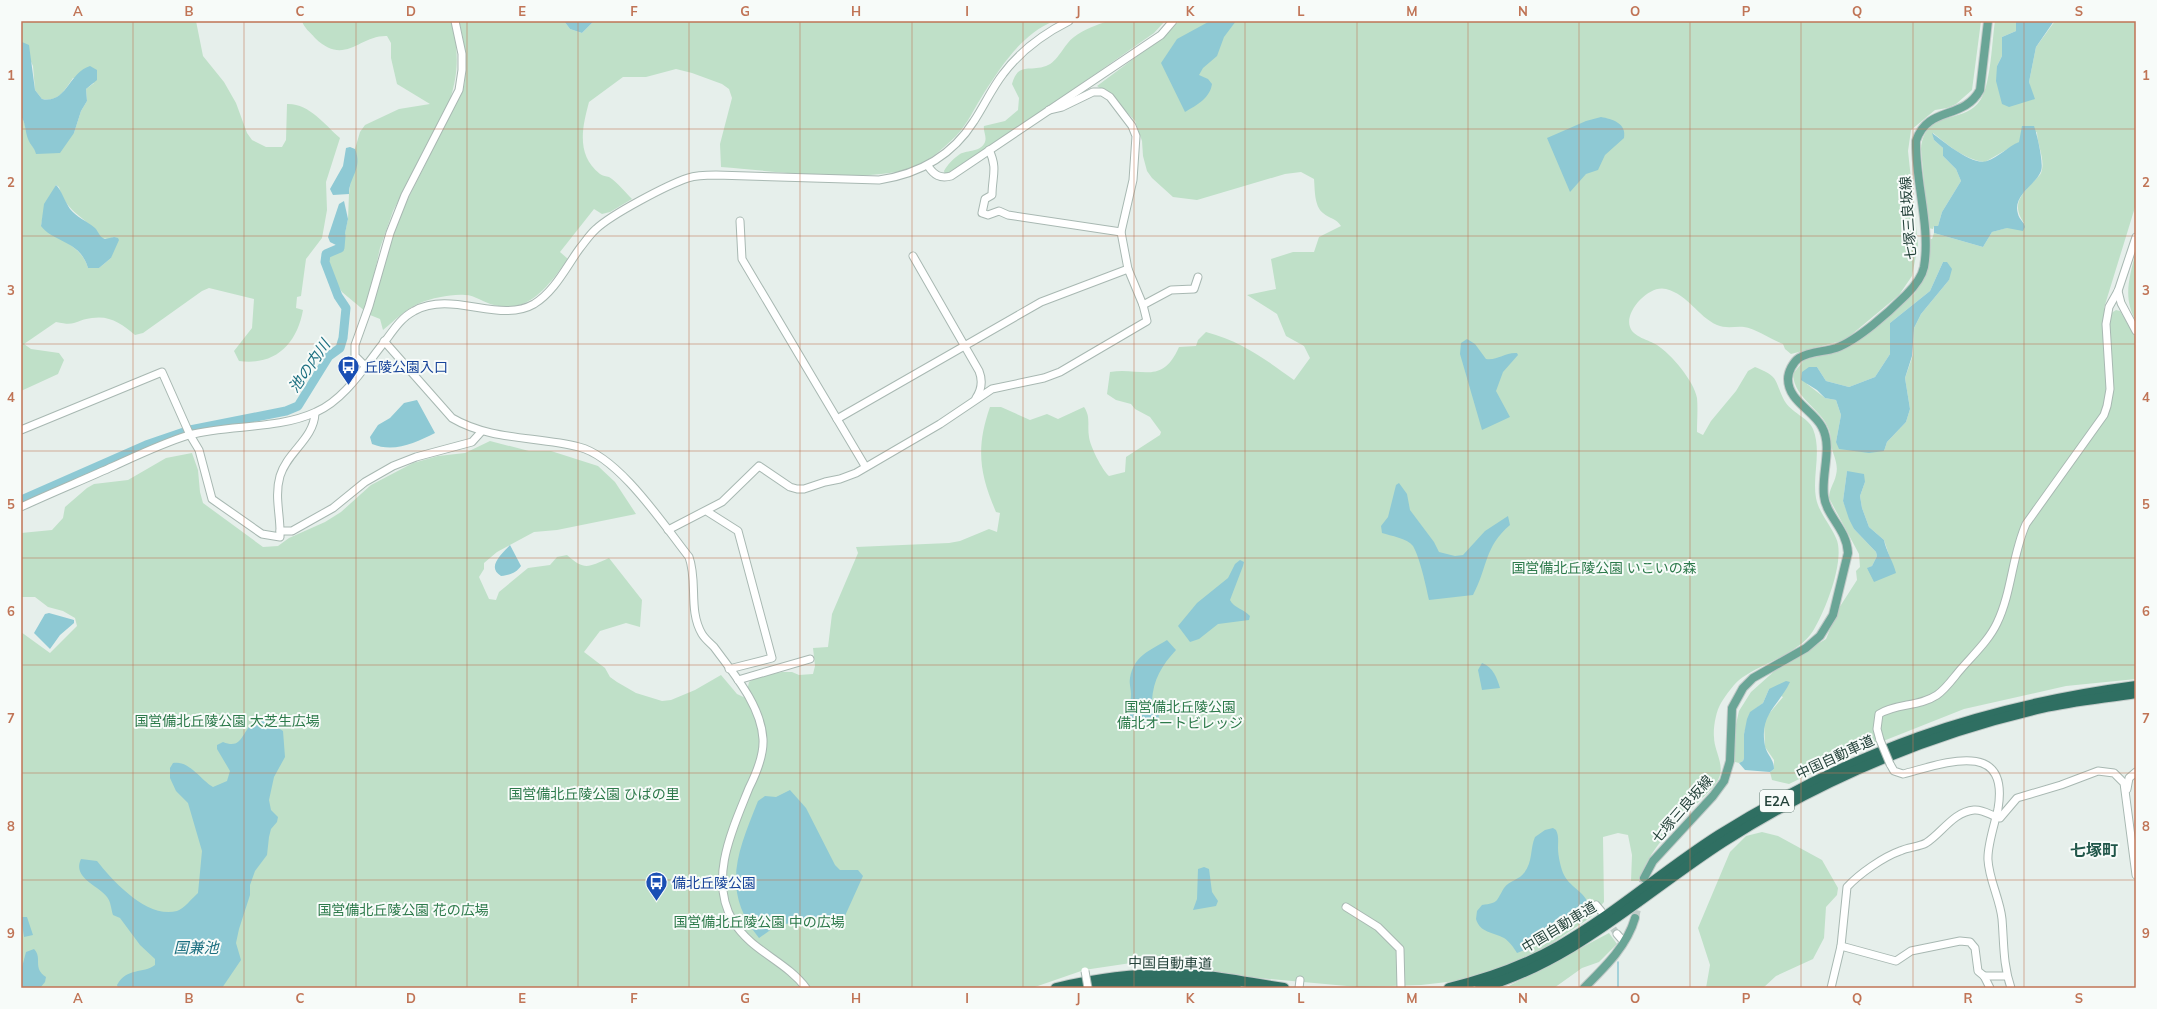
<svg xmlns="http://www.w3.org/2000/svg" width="2157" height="1009" font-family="Mulish,'Noto Sans JP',sans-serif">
	<rect width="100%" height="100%" fill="#e6efeb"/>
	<g fill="#bfe0c8" fill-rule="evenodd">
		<path d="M21,21H196L203,56L224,82L236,103L247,133L252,140L266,147H282L286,140L287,104C309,103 325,125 340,138L326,182L327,210L322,238L306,259L301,296L297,297L296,308L303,310C297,344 275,366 239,361L234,351L252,328L254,299L209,288L202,291L143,333L135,335C122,324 110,315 92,318C74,320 78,327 56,322L24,344L31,349L59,353L64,360L58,374L21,391V116C28,127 27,139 35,150L74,133L81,111L87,101L86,89L94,83L73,78C64,91 59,102 42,99L35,90L33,66L22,42L21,46ZM56,185L59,187C66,214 88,217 101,238L109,239L114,237L111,258L99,268H88C82,246 58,239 41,225L44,212Z"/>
		<path d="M302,21H452L453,23C458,53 459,71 450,100L393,211L380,248L366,312L342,292L326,268L330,253L342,247L348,219L349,194L355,149L360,132L365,125L399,109L430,104L397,84L391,58V43L387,36C359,35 345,67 315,38C310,32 304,28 302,21Z"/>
		<path d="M459,21H564L570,29L582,33L594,21H1054C1022,34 1002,65 984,93C975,107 967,125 956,136C944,148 927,163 912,168C861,184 775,171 721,167L720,144L732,98L729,89L722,84L692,73L676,69L646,77H623L589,102C582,128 576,155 600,174C603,176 606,176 609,177C617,182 625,192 632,199L610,212L602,214L594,209L560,252L568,259C550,283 530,315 494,305C484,303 475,295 465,295C451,294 433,298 420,303C407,308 394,321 383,330L380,319L370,315L391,238L402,211L464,87C467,64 465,43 459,21Z"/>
		<path d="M1108,21H1165L1154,33L982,153L945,175L944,171C947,165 954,158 960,154C968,150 981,152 985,142C987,137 983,131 984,126L1005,121L1018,110L1019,98L1012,84C1018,62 1029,72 1046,66C1058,62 1064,44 1074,37C1084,29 1097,25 1108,21Z"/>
		<path d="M1179,21H1981L1972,90L1956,104L1947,108L1935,110L1911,130L1908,151L1918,245L1912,276L1899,295L1845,340L1791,354L1785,349L1783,344C1772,340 1755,328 1744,327C1736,326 1726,329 1717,325C1697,316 1689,295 1666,289C1650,284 1624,311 1630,327C1633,337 1649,340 1657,345C1671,354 1694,381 1697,398C1698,409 1697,421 1697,432L1703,435L1711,421L1736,391L1748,371L1755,367C1780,377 1774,380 1784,400C1791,413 1808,417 1813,429C1822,451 1812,476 1816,498C1819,513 1830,524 1836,538C1846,559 1825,612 1813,631C1799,653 1765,662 1743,677C1735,682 1726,695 1721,703C1716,711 1713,728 1714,737C1714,751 1726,766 1718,780C1711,791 1701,799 1692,808C1669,831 1650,849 1639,881H1631L1632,855L1628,835L1618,833L1603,837L1604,902L1599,908H1595L1594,915L1545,948L1506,968L1486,975L1456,981L1421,985L1358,987L1226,975L1169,964L1131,963L1084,970L1032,988H21V632L50,653L77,626L75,618L63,611L48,607L35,597H21V533L52,530L63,518L65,507L87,488L94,484L128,480L166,458L192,453L198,470L200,492L203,503L263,547L278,546L289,538L325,522L341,512L371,485L413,463L438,456L465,453L490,441L529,451H551L598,466L615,482L636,514L557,530L534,532L497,552L484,563V569L479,577L489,599L496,600L499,592L528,568L550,565L557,557L567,555C585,571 588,567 609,558L642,600L640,627L626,623L600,631L584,652L605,668L610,677L617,682L636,693L662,701L671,700L695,690L721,675L737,694L754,702L747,691L749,682L757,677L782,672H792L799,675L813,674L815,666L813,648L828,647L832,614L858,553L856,547L949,543L960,541L989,529L997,532L1000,513L996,512C979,473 976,447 990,407H1001L1030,420L1047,414L1058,419L1084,407C1091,417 1087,425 1089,437C1090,446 1102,470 1109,476L1125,472L1126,457L1160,435L1161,432L1150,417L1135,409L1131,404L1116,400L1107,394L1110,372C1141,367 1162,386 1179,347L1196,346L1198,340L1206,332C1243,342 1263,358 1294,380L1310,358L1304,346L1286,336L1277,314L1247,295L1276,289L1271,259L1293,252H1314L1319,237L1341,226C1336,218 1330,219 1323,213C1314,206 1315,189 1314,179L1301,172L1285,174L1197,200L1173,197L1152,178L1147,171L1143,156L1142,141L1135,121L1112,96L1097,86L1168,33Z"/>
		<path d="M1995,21H2016V31L2002,37V56L1997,66L2032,95L2029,82L2036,47L2055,21H2136V204L2104,308L2110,314L2116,310L2120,311L2136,338V679L2066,686L1964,709L1853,753L1789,784L1772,780L1770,772L1774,769V760L1765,747L1764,722L1768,715L1783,697L1769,689L1763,703L1750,713L1744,734V758L1743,761L1739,763L1735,762L1734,733L1739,711L1751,692L1779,667L1826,639L1839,608L1857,580L1856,571L1860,567L1859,554L1829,498C1829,489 1834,484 1836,475C1839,464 1833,455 1831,445C1830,441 1831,437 1830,433C1824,409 1794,400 1793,374L1804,360L1845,349L1865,336L1914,294L1925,277L1929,264L1928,239H1932L1934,233L1983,247L1992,232L2024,223C2011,204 2021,195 2035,180C2037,178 2040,175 2041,173C2046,160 2037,145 2037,132L1985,162C1965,160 1948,145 1933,133L1934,140L1943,148V156L1956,169L1961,181L1942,212L1938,226H1934L1933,229L1928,228L1921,149C1925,106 1967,127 1982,97C1991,80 1992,41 1995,21ZM1943,262L1949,280L1921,314L1914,328L1913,355L1905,378L1910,409L1906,422L1887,442L1884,451L1836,442L1841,415L1836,400L1825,398L1807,384L1817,367L1826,381L1849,387L1875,377L1890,354V323L1930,291ZM1847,471L1865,482L1860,496L1862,508L1869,527L1884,540L1895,573L1868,568L1872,566L1877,556L1876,552L1854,529L1843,501Z"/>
		<path d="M2136,251V321C2122,297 2130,276 2136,251Z"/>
		<polygon points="1762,832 1778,836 1822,860 1838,888 1837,895 1826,907 1824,938 1813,959 1776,976 1763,988 1706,988 1710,965 1698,928 1730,852 1746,836"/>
		<polygon points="1609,933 1617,944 1599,962 1582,968 1554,988 1505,988"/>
	</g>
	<g fill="#8ec9d4">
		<polygon points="564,21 594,21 582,33 570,29"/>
		<path d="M1210,21H1236L1224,37L1217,56L1203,68L1199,75L1208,79L1212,84C1210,98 1197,105 1185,112L1161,63L1177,39Z"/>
		<polygon points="2016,21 2054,21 2036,47 2029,82 2035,99 2009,107 2002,104 1996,81 1997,66 2002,56 2002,37 2016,31"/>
		<path d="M22,42L29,45L35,90L42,99C67,104 68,73 90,66L97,70V80L86,89L87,101L81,111L74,133L60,153L36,154C35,148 30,145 28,139C25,131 26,124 21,116Z"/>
		<path d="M1601,117C1612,119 1627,123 1624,138L1605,155L1598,170L1586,174L1570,192L1547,138L1586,121Z"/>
		<path d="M2022,126H2034C2037,134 2044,163 2041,171C2036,185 2012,195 2018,214C2019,219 2024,222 2025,227L2023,231L2007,228L1992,232L1983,247L1934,233V226H1938L1942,212L1961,181L1956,169L1943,156V148L1934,140L1932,133C1943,141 1972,166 1987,161C1999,157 2007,147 2019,142Z"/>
		<path d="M350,147L355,149C363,169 349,177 349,194L333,195L330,189L343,166L346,148Z"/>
		<path d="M56,185C61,189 65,202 70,209C76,217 87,221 95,228C99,232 99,237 105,239L114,237L118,238L119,240L111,258L99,268H88C80,240 54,243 41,226L44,204Z"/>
		<polygon points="344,201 348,219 342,248 330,242 328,237 339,204"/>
		<polygon points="1943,262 1947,262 1952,269 1949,280 1921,314 1914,328 1912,356 1905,378 1910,409 1906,422 1887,442 1884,451 1869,453 1839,449 1836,442 1841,415 1836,400 1825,398 1817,390 1801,380 1802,372 1809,367 1817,367 1826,381 1849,387 1875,377 1890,354 1890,323 1930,291"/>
		<path d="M1467,339L1475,344L1486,359C1497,361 1505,352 1517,353L1518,355L1503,372L1496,391L1510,417L1482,430L1460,354L1461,343Z"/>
		<path d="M417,400L435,433C415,443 394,453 372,444L370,437L378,425L390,418L404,403Z"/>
		<path d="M1847,471L1864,474L1865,482L1860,496L1862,508L1869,527L1884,540C1886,551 1893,561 1896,573L1874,582L1867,568L1872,566L1877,556L1876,552L1854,529L1849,519L1843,501Z"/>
		<path d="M1399,483L1407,494L1410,510L1434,542L1439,552L1455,556L1463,555L1485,531L1508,516L1510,525C1484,547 1488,567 1473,595L1429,600C1426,586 1420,558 1413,546C1407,538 1391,536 1382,533L1381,526L1388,517L1396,485Z"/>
		<path d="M510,545L521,566C516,573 510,575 501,576C486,567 502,554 510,545Z"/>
		<path d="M1240,560L1244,562L1243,566L1230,600C1234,608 1244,609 1250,616L1249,620L1218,624L1199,639L1190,642L1178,626L1197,603L1228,578L1235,564Z"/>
		<polygon points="49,613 74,620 74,623 60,635 50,649 34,633 45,614"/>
		<path d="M1167,640L1176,650C1162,665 1153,680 1152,701L1160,706L1158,723L1131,722C1128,711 1131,704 1131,694C1131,689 1129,683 1130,678C1134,655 1150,651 1167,640Z"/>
		<path d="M1482,663C1493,667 1497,678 1500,688L1482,690L1478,670Z"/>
		<path d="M1786,681L1790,682C1778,707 1759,714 1765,746C1767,755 1774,759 1774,769L1770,772L1745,770L1739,763L1743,761L1744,758V734L1747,719L1750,712L1763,703L1769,689Z"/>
		<path d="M263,718L283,731L285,757L274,777L269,800L271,810L278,817L277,822L271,829L269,837L267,855L255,871L250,885V895L239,929L236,943L241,960L222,988H118L117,985C127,967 143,974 155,965V959L140,945L120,918L113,915C111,909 111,902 107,897C98,885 72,878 81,859L97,861C113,881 147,919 177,911C184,909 192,898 198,893L202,851L188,803L176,791L170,778V768L173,763C189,760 200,779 213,787L227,781L230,771L217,749V745L223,742C243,750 241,732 254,722C256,720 260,719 263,718Z"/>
		<path d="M790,790L806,808L835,865L840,870H858L863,876L844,918L840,920L820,917L776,926L759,938C720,890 738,851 758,801L765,796L776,797Z"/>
		<path d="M1553,828L1556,830C1559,836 1558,841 1558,848C1558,856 1561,869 1564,875C1571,889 1588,892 1589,909L1532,947L1517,953C1514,948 1509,941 1504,938C1493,932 1480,933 1476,919L1477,911L1482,905C1499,903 1496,901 1504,888C1509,881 1520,879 1524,873C1533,862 1530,848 1535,837L1545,830Z"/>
		<polygon points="1204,867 1209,869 1212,892 1218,901 1216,906 1193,910 1197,899 1198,869"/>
		<polygon points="21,917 27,917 33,935 24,937"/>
		<path d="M34,949C43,958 32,968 46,977L45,982L40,988H21V971L26,952Z"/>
	</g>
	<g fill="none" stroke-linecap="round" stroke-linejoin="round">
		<polyline stroke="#8ec9d4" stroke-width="1.5" points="1618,988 1618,962"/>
		<g stroke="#8ec9d4" stroke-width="9">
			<polyline points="190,430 286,411 298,406 329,356 340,348 343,338 346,308 338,296 325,262 326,254 340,248 341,236"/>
			<polyline points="21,500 146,445 184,432"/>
		</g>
		<polyline stroke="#bfccc8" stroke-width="7" stroke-dasharray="7 3.5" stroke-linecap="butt" points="1607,920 1617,934"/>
		<polyline stroke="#bfccc8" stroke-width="8" stroke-dasharray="8 4" stroke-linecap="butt" points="1635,918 1644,878"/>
		<defs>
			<g id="minor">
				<path d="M989,150C998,168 992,177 992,195L985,199L982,213L988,215L999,211L1008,215L1121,232"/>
				<path d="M928,166C934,175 940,179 951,176L1161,35L1173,21"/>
				<polyline points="740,221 742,259 865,466"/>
				<path d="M913,256L979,371C983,381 982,389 976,398"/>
				<polyline points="2118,291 2121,303 2136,331"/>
				<polyline points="1143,305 1171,290 1194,289 1198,277"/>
				<path d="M384,341L452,418C491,441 537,436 579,447C619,457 663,524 689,557C698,582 688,610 702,634C705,639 710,643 714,647C733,673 761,705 763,739C764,756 756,774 749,788C733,828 708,879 733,921C751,951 786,961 806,988"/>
				<polyline points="365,366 355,356 355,345 369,306 390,233 405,195 459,90 462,70 462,54 455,21"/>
				<polyline points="837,419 1041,302 1128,269"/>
				<path d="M21,430L162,372L190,435L199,450L212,499L262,534L280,537C281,516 274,497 280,476C287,452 314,439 315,413"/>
				<path d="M21,507C51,493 83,480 114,466C138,455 163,443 189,435C230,424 277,430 316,412C346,399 366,364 386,340C394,329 402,317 414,311C452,290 499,324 534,304C555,291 566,267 580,248C585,242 590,234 596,229C612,214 667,185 688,178C697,175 706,175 716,175L879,180C919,174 952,156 974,121C984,106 992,88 1003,74C1021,50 1043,34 1069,21"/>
				<polyline points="708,512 738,531 772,658 729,669"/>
				<polyline points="668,530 722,502 759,466 790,487 797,489 804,489 825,482 840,479 856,473 940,424 992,389 1044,378 1060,372 1147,321 1143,305 1128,269 1121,232 1133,180 1136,136 1132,126 1110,97 1102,92 1093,92 1062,107 1049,110"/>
				<polyline points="280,531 292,531 333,508 365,482 393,466 416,457 472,442 481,432"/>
				<polyline points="738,680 810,659"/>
				<path d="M1880,740L1877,729L1879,714C1897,703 1919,707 1937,695C1946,689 1954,677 1961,669C1974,654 1989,640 1997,623C2012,592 2012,555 2026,524L2104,415L2107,406L2110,389L2106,324L2109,307L2118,291L2136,237"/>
				<path d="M1890,764L1894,771L1903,774C1942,764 2010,737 1998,809C1995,823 1987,846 1988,860C1989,880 2000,899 2002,919C2004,943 2003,965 2011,988"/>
				<polyline points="2127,789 2129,778 2136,772"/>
				<polyline points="1596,905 1601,911"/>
				<polyline points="1346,907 1378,927 1400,949 1401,988"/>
				<polyline points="1617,934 1624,942"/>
				<polyline points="1841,946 1896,961 1911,951 1960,941 1970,942 1975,948 1978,971 1984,976 1990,988"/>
				<polyline points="1984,976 2007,976"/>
				<polyline points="1299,988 1300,980"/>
				<path d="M1831,988L1841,946L1847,887C1859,874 1883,857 1900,851C1908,847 1919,847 1926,843C1942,833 1953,812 1974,810C1984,809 1991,816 2000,818L2017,798L2061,785L2098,771L2114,773L2124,783L2136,875"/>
			</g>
			<g id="major">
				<path d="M1644,878L1653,861L1713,796L1724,781L1730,761L1732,708L1743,688L1753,678L1806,648L1820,636L1833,615L1848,553C1847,529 1826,516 1824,496C1821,474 1833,447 1822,427C1813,410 1788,401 1788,379C1788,372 1793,362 1799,358C1810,351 1824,352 1836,348C1858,340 1889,312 1906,295C1913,288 1922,277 1924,267C1931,227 1915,181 1916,141C1928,105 1963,121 1980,90L1988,21"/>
				<path d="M1584,988C1605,967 1627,946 1635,918"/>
			</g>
			<g id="highway">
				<path d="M1056,988C1104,977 1150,971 1199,975C1228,978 1256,984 1284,988"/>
				<path d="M1092,988C1140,979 1187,982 1236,988"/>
				<path d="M1449,988C1487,979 1524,966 1559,946C1615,914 1664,870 1719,835C1854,751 1979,707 2136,686"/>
				<path d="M1480,988C1573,962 1644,893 1723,842C1822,779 1928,734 2042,708C2073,701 2105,698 2136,693"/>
			</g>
		</defs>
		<use href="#minor" stroke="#a8b8b2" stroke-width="9"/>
		<use href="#major" stroke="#c2cac8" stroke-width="10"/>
		<use href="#highway" stroke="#c2cac8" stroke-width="12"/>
		<use href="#minor" stroke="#fff" stroke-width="7"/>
		<use href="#major" stroke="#6aa596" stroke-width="8"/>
		<use href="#highway" stroke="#2f6f62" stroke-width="10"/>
		<defs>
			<g id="minor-bridge">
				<polyline points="1880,740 1890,764"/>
				<polyline points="1085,971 1088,988"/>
			</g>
		</defs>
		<use href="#minor-bridge" stroke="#a8b8b2" stroke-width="9" stroke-linecap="butt"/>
		<use href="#minor-bridge" stroke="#fff" stroke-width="7"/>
	</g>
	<path fill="none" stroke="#c07456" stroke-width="1" stroke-opacity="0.55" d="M133,21V988M244,21V988M356,21V988M467,21V988M578,21V988M689,21V988M800,21V988M912,21V988M1023,21V988M1134,21V988M1245,21V988M1357,21V988M1468,21V988M1579,21V988M1690,21V988M1801,21V988M1913,21V988M2024,21V988M21,129H2136M21,236H2136M21,344H2136M21,451H2136M21,558H2136M21,665H2136M21,773H2136M21,880H2136"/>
	<defs>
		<symbol id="bus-pin" viewBox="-11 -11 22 30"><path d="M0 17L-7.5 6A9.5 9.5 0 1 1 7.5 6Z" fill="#1a4fb4" stroke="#f7fbf9"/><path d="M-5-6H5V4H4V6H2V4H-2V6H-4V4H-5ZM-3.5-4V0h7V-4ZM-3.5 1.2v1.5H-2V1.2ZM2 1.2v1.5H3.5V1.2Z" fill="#fff"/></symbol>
	</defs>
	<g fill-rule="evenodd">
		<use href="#bus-pin" x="336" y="354" width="25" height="34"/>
		<use href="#bus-pin" x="644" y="870" width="25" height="34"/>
	</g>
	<g text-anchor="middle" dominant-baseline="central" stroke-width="4" stroke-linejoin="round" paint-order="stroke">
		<rect fill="#f7fbf9" stroke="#637a73" stroke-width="1" x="1760" y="790" width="34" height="22" rx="3"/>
		<g font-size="13" font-weight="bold" fill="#24423a">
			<text x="1777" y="801">E2A</text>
		</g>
		<g font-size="14" fill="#24423a" stroke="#f7fbf9">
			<text transform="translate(1908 218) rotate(-94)">七塚三良坂線</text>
			<text transform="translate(1835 757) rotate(-25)">中国自動車道</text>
			<text transform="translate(1682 809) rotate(-49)">七塚三良坂線</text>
			<text transform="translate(1559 927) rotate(-31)">中国自動車道</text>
			<text transform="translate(1170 963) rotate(1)">中国自動車道</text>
		</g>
		<g font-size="14" fill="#164399" stroke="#f7fbf9" text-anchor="start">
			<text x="364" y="367">丘陵公園入口</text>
			<text x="672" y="883">備北丘陵公園</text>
		</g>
		<g font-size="14" fill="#2d7a4b" stroke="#f7fbf9">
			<text x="1604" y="568">国営備北丘陵公園 いこいの森</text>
			<text x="1180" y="707">国営備北丘陵公園<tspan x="1180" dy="16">備北オートビレッジ</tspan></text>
			<text x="227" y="721">国営備北丘陵公園 大芝生広場</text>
			<text x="594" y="794">国営備北丘陵公園 ひばの里</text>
			<text x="403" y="910">国営備北丘陵公園 花の広場</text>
			<text x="759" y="922">国営備北丘陵公園 中の広場</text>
		</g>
		<g font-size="15" font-style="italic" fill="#1c6f80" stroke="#f7fbf9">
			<text transform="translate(309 366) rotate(-55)">池の内川</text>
			<text x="196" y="947">国兼池</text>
		</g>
		<g font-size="16" font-weight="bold" fill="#1f5548" stroke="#f7fbf9">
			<text x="2094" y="850">七塚町</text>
		</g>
	</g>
	<rect width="2157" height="1009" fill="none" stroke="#f7fbf9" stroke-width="44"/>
	<rect x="22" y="22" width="2113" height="965" fill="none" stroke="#c07456" stroke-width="1.5"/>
	<g font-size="13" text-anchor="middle" font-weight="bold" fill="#c07456">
		<text x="78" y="16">A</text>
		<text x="189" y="16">B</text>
		<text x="300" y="16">C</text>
		<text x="411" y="16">D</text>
		<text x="522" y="16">E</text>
		<text x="634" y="16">F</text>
		<text x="745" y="16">G</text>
		<text x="856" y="16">H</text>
		<text x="967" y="16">I</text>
		<text x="1078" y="16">J</text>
		<text x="1190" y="16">K</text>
		<text x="1301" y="16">L</text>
		<text x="1412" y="16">M</text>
		<text x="1523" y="16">N</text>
		<text x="1635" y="16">O</text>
		<text x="1746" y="16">P</text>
		<text x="1857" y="16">Q</text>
		<text x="1968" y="16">R</text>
		<text x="2079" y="16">S</text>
		<text x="11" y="80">1</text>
		<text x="2146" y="80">1</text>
		<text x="11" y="187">2</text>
		<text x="2146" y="187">2</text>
		<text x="11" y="295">3</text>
		<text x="2146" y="295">3</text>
		<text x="11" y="402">4</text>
		<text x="2146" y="402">4</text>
		<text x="11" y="509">5</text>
		<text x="2146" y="509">5</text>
		<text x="11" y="616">6</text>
		<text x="2146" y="616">6</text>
		<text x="11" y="723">7</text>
		<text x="2146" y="723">7</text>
		<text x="11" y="831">8</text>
		<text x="2146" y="831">8</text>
		<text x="11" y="938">9</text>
		<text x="2146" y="938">9</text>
		<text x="78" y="1003">A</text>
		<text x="189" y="1003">B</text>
		<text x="300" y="1003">C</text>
		<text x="411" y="1003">D</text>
		<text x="522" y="1003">E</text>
		<text x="634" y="1003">F</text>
		<text x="745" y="1003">G</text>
		<text x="856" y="1003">H</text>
		<text x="967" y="1003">I</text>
		<text x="1078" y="1003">J</text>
		<text x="1190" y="1003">K</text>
		<text x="1301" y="1003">L</text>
		<text x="1412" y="1003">M</text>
		<text x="1523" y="1003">N</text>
		<text x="1635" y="1003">O</text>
		<text x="1746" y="1003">P</text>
		<text x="1857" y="1003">Q</text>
		<text x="1968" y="1003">R</text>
		<text x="2079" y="1003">S</text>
	</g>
</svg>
